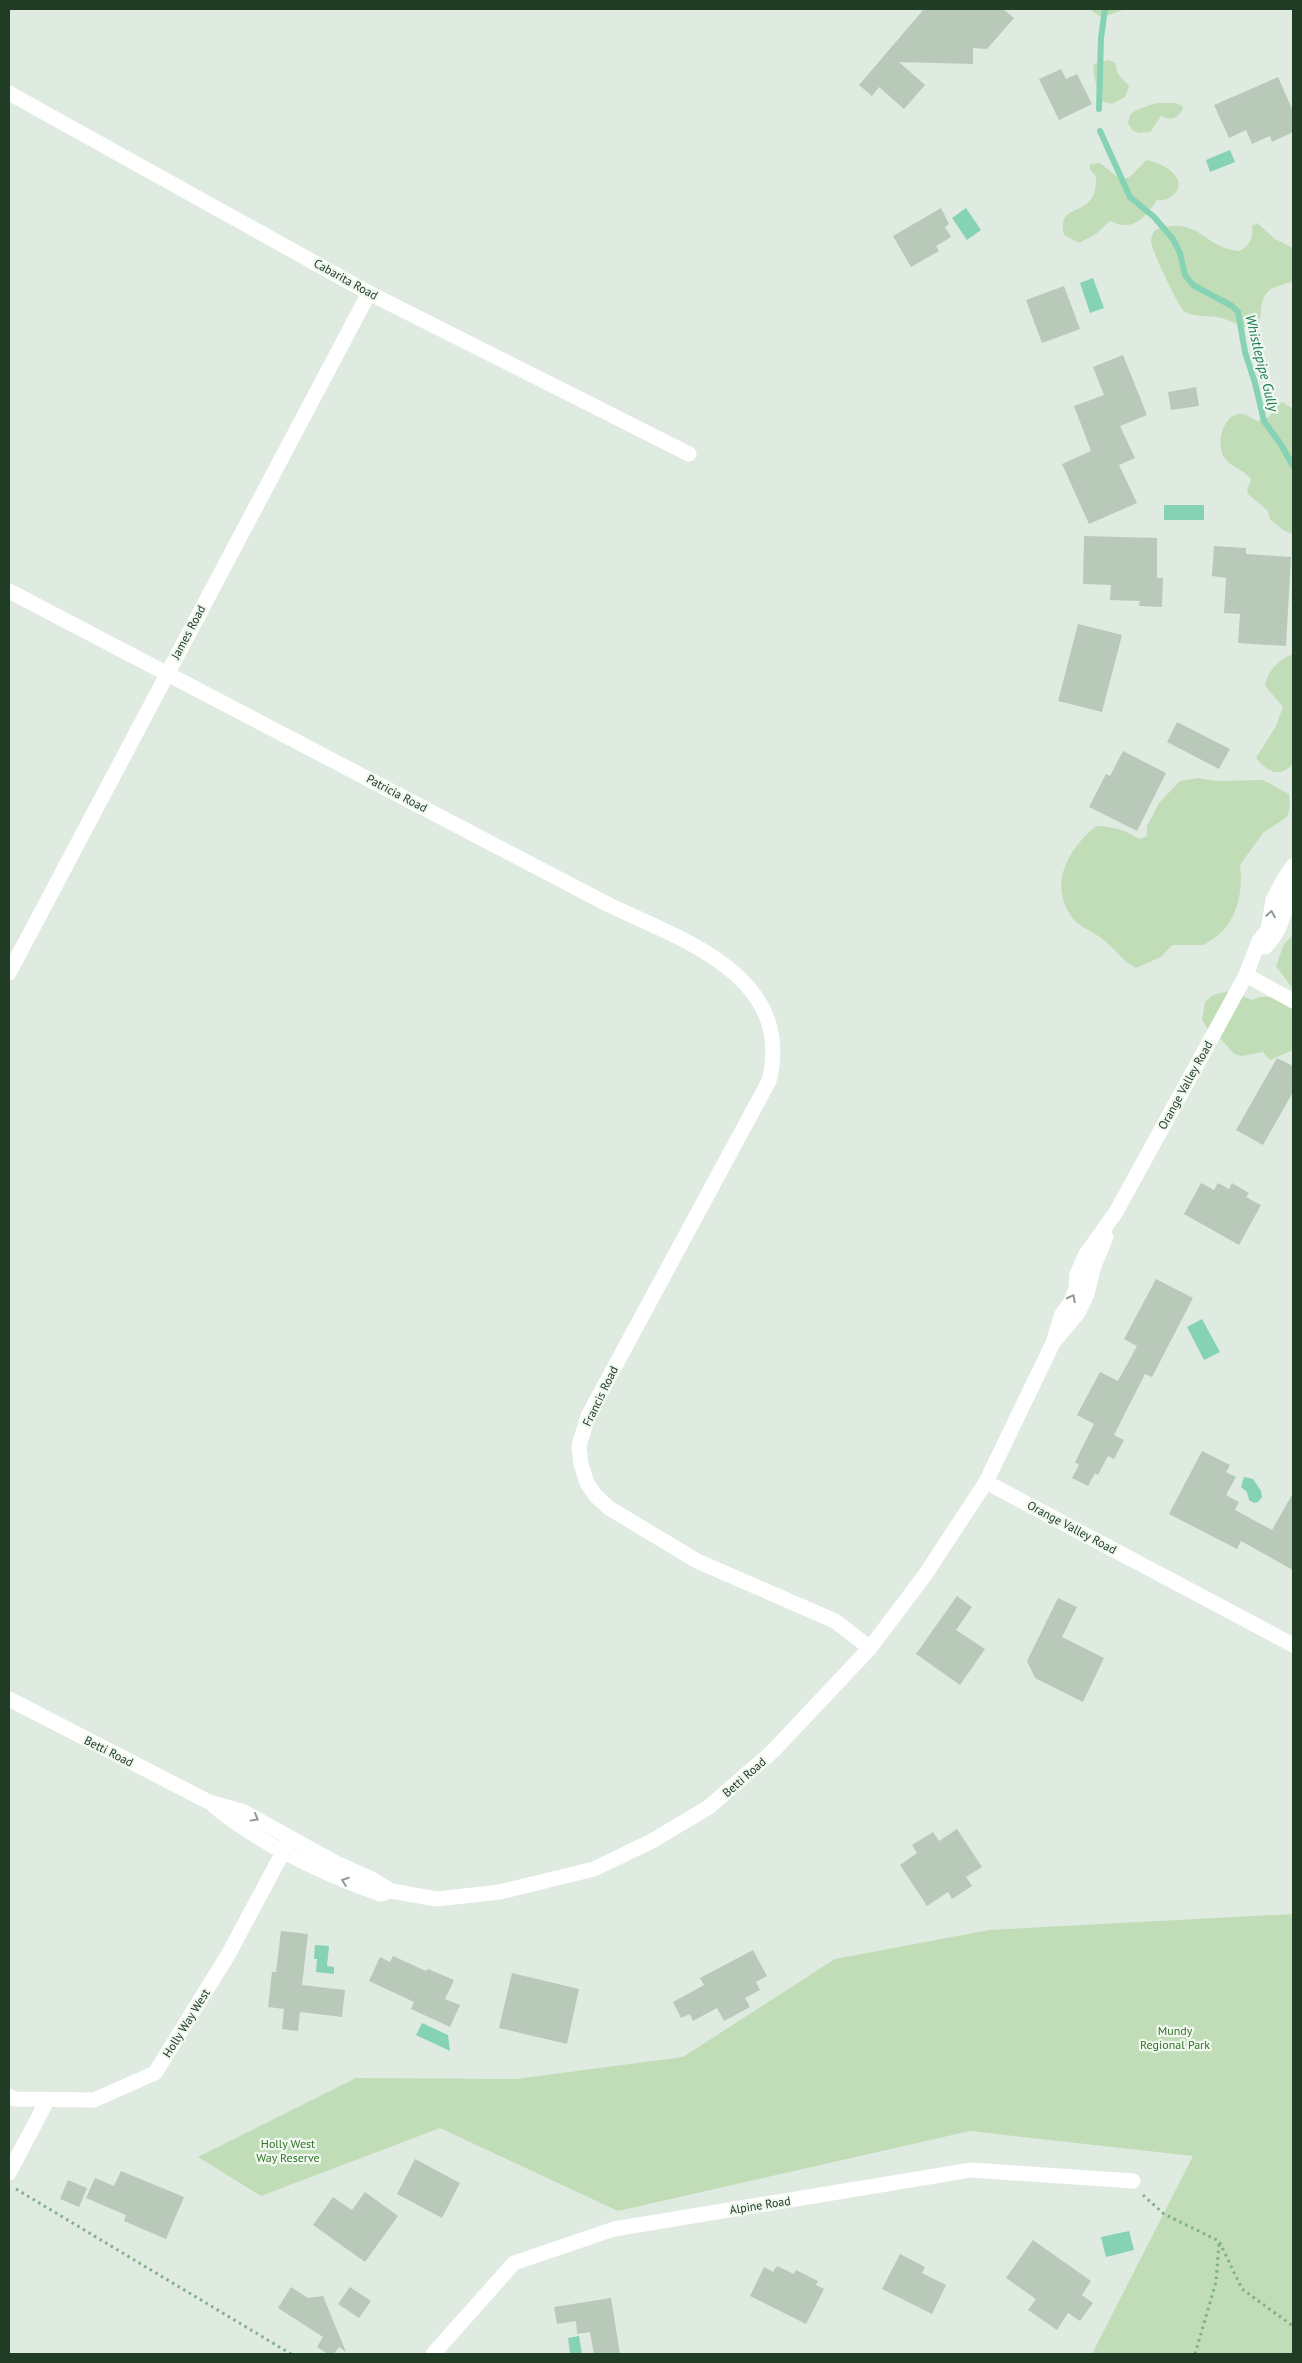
<svg xmlns="http://www.w3.org/2000/svg" width="1302" height="2363" font-family="'PT Sans',sans-serif">
	<rect width="100%" height="100%" fill="#dfebe0"/>
	<g fill="#c1ddb7">
		<polygon points="1089,9 1126,9 1109,15 1099,16"/>
		<path d="M1109,60L1115,63L1118,74L1129,86L1125,97L1112,104L1104,102L1097,96C1099,85 1091,75 1094,64Z"/>
		<path d="M1157,103H1176L1182,106L1183,109C1177,119 1171,121 1161,116L1150,132L1139,133L1133,131L1128,123L1130,115C1135,109 1148,106 1157,103Z"/>
		<path d="M1146,160C1157,162 1170,167 1177,178C1184,191 1168,202 1157,200C1144,219 1133,232 1110,221L1096,234L1079,243L1064,235C1058,206 1080,215 1091,199C1096,193 1096,184 1096,176L1090,170V164L1100,163C1127,184 1123,185 1146,160Z"/>
		<path d="M1257,223L1275,239L1293,248V281C1287,284 1276,286 1271,289C1255,300 1266,320 1254,331C1243,326 1232,322 1222,318C1211,315 1193,318 1184,311C1178,306 1151,249 1151,241C1151,238 1153,233 1155,230C1199,214 1204,249 1239,251C1249,246 1254,238 1252,226Z"/>
		<path d="M1283,402L1293,409V534L1283,530L1270,519L1268,511L1249,495L1247,491L1251,479C1243,469 1230,467 1224,457C1216,445 1222,416 1239,414C1245,413 1251,418 1257,421L1269,417L1278,404Z"/>
		<path d="M1293,654V764C1279,779 1267,771 1256,758L1276,726L1283,707L1265,686C1267,671 1279,659 1293,654Z"/>
		<path d="M1198,778L1216,781L1263,780L1289,794L1290,807L1287,817L1263,833L1240,865C1243,886 1239,911 1226,927C1221,934 1211,940 1204,945H1172L1161,957L1136,968C1122,961 1114,947 1101,938C1092,931 1077,926 1071,916C1048,881 1070,848 1096,826C1114,826 1125,831 1140,839L1147,836V826L1159,803L1180,781Z"/>
		<polygon points="1293,935 1293,989 1276,966 1284,944"/>
		<path d="M1229,991L1252,1000C1266,992 1280,1000 1293,1007V1050L1270,1060L1263,1052L1242,1056L1234,1054L1219,1037L1207,1028L1202,1020L1205,1002L1213,995Z"/>
		<polygon points="1293,1914 1293,2354 1092,2354 1193,2156 970,2131 618,2211 440,2128 261,2196 198,2157 356,2078 516,2079 683,2057 835,1959 989,1930"/>
	</g>
	<g fill="#85d2b5">
		<polygon points="1230,150 1235,162 1210,172 1206,160"/>
		<polygon points="966,208 981,230 967,240 952,218"/>
		<polygon points="1093,278 1104,308 1090,313 1080,283"/>
		<rect x="1164" y="505" width="40" height="15"/>
		<polygon points="1202,1319 1220,1352 1204,1360 1187,1327"/>
		<polygon points="1244,1477 1253,1479 1261,1491 1262,1497 1258,1502 1254,1503 1249,1500 1247,1492 1241,1487"/>
		<polygon points="315,1945 329,1946 327,1966 334,1967 334,1974 316,1972 317,1959 314,1959"/>
		<polygon points="422,2023 448,2035 450,2051 416,2035"/>
		<polygon points="1129,2231 1134,2250 1106,2257 1101,2237"/>
		<polygon points="579,2336 582,2354 570,2354 568,2338"/>
	</g>
	<g fill="none" stroke-linecap="round" stroke-linejoin="round">
		<g stroke="#85d2b5" stroke-width="6">
			<polyline points="1099,109 1101,38 1105,9"/>
			<polyline points="1100,131 1130,197 1154,217 1173,239 1180,253 1185,275 1193,285 1232,306 1238,312 1245,352 1255,383 1264,421 1282,446 1293,466"/>
		</g>
	</g>
	<g fill="#b8c9b9">
		<polygon points="924,9 1003,9 1014,18 987,49 973,48 973,64 899,62 925,85 904,109 879,87 872,96 859,85"/>
		<polygon points="1061,69 1066,79 1077,74 1092,104 1059,120 1039,79"/>
		<polygon points="1278,77 1293,111 1293,132 1272,142 1270,136 1252,144 1246,130 1229,138 1214,105"/>
		<polygon points="941,208 949,224 945,227 951,237 936,246 939,251 911,267 893,236"/>
		<polygon points="1064,286 1080,329 1042,343 1026,300"/>
		<polygon points="1123,355 1147,415 1120,426 1135,458 1119,465 1137,503 1089,524 1062,464 1091,451 1074,406 1104,395 1093,367"/>
		<polygon points="1196,387 1199,406 1171,410 1168,392"/>
		<polygon points="1084,536 1157,538 1157,578 1163,578 1162,607 1139,606 1140,601 1110,600 1111,585 1083,584"/>
		<polygon points="1214,546 1246,548 1246,554 1291,557 1286,646 1238,643 1240,614 1224,613 1226,578 1212,576"/>
		<polygon points="1078,624 1122,635 1102,712 1058,701"/>
		<polygon points="1177,722 1230,749 1219,769 1167,742"/>
		<polygon points="1123,751 1166,773 1137,831 1089,807 1106,774 1110,776"/>
		<polygon points="1277,1058 1293,1066 1293,1092 1263,1145 1236,1130"/>
		<polygon points="1201,1183 1214,1190 1218,1183 1229,1189 1232,1183 1249,1193 1246,1197 1261,1205 1239,1245 1184,1214"/>
		<polygon points="1156,1279 1193,1298 1152,1377 1145,1374 1114,1435 1124,1440 1114,1459 1108,1456 1098,1475 1095,1473 1088,1486 1072,1478 1079,1465 1075,1462 1094,1424 1077,1415 1100,1372 1118,1381 1137,1346 1124,1339"/>
		<polygon points="1202,1451 1230,1465 1226,1472 1236,1477 1226,1495 1239,1502 1235,1510 1272,1530 1293,1493 1293,1570 1241,1541 1237,1549 1169,1514"/>
		<polygon points="957,1596 972,1607 956,1630 985,1649 960,1685 916,1654"/>
		<polygon points="1058,1598 1077,1607 1062,1637 1104,1658 1083,1702 1035,1678 1027,1661"/>
		<polygon points="957,1829 982,1867 966,1877 972,1886 952,1899 948,1892 927,1906 900,1865 917,1853 912,1845 933,1832 939,1841"/>
		<polygon points="281,1931 308,1934 302,1985 345,1990 342,2017 300,2012 298,2031 282,2029 284,2009 268,2007 272,1972 276,1972"/>
		<polygon points="753,1950 767,1976 756,1982 760,1990 745,1998 750,2007 724,2021 717,2008 693,2021 690,2014 681,2018 673,2002 704,1985 700,1978"/>
		<polygon points="393,1956 426,1971 428,1969 454,1980 445,1999 460,2005 450,2027 411,2009 414,2002 369,1981 380,1957 390,1962"/>
		<polygon points="512,1973 579,1989 567,2044 499,2028"/>
		<polygon points="415,2159 460,2183 442,2218 397,2194"/>
		<polygon points="121,2171 184,2197 166,2239 124,2221 126,2215 86,2198 95,2178 114,2186"/>
		<polygon points="68,2180 87,2188 79,2207 60,2199"/>
		<polygon points="365,2192 398,2216 365,2262 313,2225 333,2197 352,2210"/>
		<polygon points="1033,2240 1091,2281 1082,2295 1093,2303 1080,2321 1068,2313 1057,2330 1028,2310 1036,2299 1006,2278"/>
		<polygon points="900,2254 925,2267 922,2273 946,2285 932,2314 882,2289"/>
		<polygon points="777,2266 794,2274 796,2270 818,2281 816,2285 824,2289 806,2324 750,2296 764,2267 773,2272"/>
		<polygon points="291,2287 308,2298 323,2296 346,2352 339,2347 334,2354 328,2354 317,2347 323,2337 278,2308"/>
		<polygon points="350,2287 371,2301 359,2318 338,2304"/>
		<polygon points="611,2298 620,2354 594,2354 590,2332 577,2334 576,2321 557,2324 554,2307"/>
	</g>
	<g fill="none" stroke-linecap="round" stroke-linejoin="round">
		<g stroke="#7fb086" stroke-width="3" stroke-dasharray="2.5 4" stroke-linecap="butt">
			<polyline points="16,2189 291,2354"/>
			<polyline points="1143,2195 1164,2214 1219,2241 1242,2289 1293,2326"/>
			<polyline points="1195,2354 1216,2282 1219,2243"/>
		</g>
		<g stroke="#fff" stroke-width="15">
			<polyline points="9,93 369,293 689,454"/>
			<path d="M9,591L609,905C683,940 795,976 769,1081L588,1416L579,1446L581,1464L587,1483L596,1496L609,1508L697,1561L835,1621L870,1648"/>
			<path d="M1265,947C1285,927 1282,910 1293,888"/>
			<polyline points="9,973 369,293"/>
			<polyline points="1246,975 1293,1001"/>
			<polyline points="1057,1338 1078,1313 1087,1294 1094,1266 1106,1237"/>
			<polyline points="986,1482 1293,1645"/>
			<polyline points="9,1699 209,1802 244,1812 336,1863 370,1878 391,1891 437,1899 500,1892 594,1869 652,1841 709,1807 773,1751 870,1648 925,1575 986,1482 1053,1343 1062,1314 1071,1302 1076,1289 1077,1274 1086,1254 1116,1212 1246,975 1259,941 1268,930 1273,900 1284,879 1293,866"/>
			<path d="M215,1807C263,1846 322,1873 380,1894L387,1892"/>
			<polyline points="9,2096 15,2099 94,2100 155,2073 228,1955 290,1839"/>
			<polyline points="9,2173 48,2099"/>
			<polyline points="433,2354 514,2263 614,2229 971,2170 1133,2181"/>
		</g>
	</g>
	<defs><path id="oneway-chevron" d="M-2-3.5L2.5 0L-2 3.5" fill="none" stroke-width="1.6" stroke-linecap="round" stroke-linejoin="round" transform="scale(1.25)"/></defs>
	<g stroke="#909e92">
		<use href="#oneway-chevron" transform="translate(1271 914) rotate(-80)"/>
		<use href="#oneway-chevron" transform="translate(1072 1298) rotate(-63)"/>
		<use href="#oneway-chevron" transform="translate(255 1818) rotate(30)"/>
		<use href="#oneway-chevron" transform="translate(345 1881) rotate(-160)"/>
	</g>
	<g text-anchor="middle" dominant-baseline="central" stroke-width="4.5" stroke-linejoin="round" paint-order="stroke">
		<g font-size="12" fill="#203c25" stroke="#f0f8f0">
			<text transform="translate(346 279) rotate(29)">Cabarita Road</text>
			<text transform="translate(188 632) rotate(-62)">James Road</text>
			<text transform="translate(397 793) rotate(28)">Patricia Road</text>
			<text transform="translate(1185 1085) rotate(-61)">Orange Valley Road</text>
			<text transform="translate(600 1396) rotate(-64)">Francis Road</text>
			<text transform="translate(1072 1527) rotate(28)">Orange Valley Road</text>
			<text transform="translate(109 1751) rotate(27)">Betti Road</text>
			<text transform="translate(744 1777) rotate(-41)">Betti Road</text>
			<text transform="translate(186 2023) rotate(-58)">Holly Way West</text>
			<text transform="translate(760 2205) rotate(-9)">Alpine Road</text>
		</g>
		<g font-size="12" fill="#347429" stroke="#f0f8f0">
			<text x="1175" y="2030">Mundy<tspan x="1175" dy="14">Regional Park</tspan></text>
			<text x="288" y="2143">Holly West<tspan x="288" dy="14">Way Reserve</tspan></text>
		</g>
		<g font-size="14" font-style="italic" fill="#197955" stroke="#f0f8f0">
			<text transform="translate(1262 363) rotate(76)">Whistlepipe Gully</text>
		</g>
	</g>
	<rect width="1302" height="2363" fill="none" stroke="#203c25" stroke-width="20"/>
</svg>
